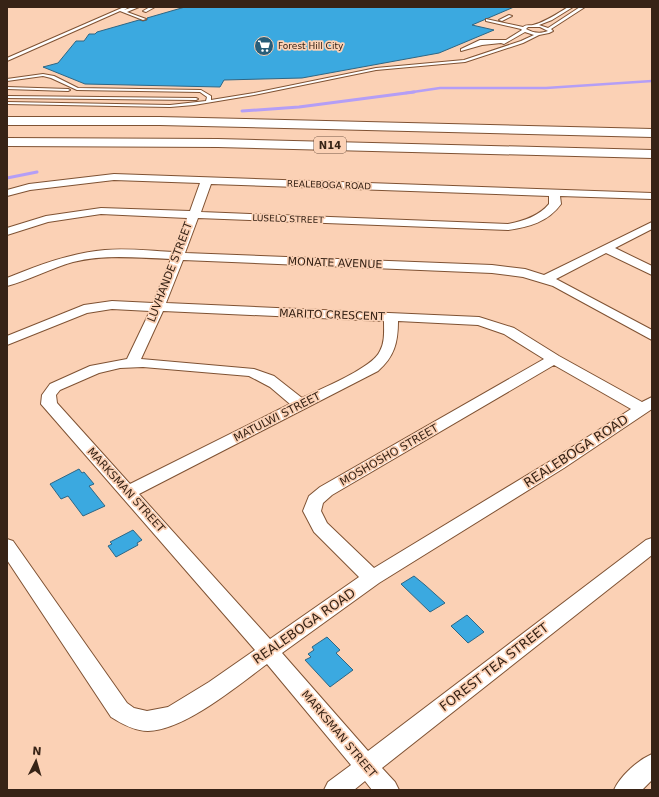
<svg xmlns="http://www.w3.org/2000/svg" width="659" height="797" font-family="'DejaVu Sans',sans-serif">
	<rect width="100%" height="100%" fill="#fbd1b5"/>
	<g fill="none" stroke-linecap="round" stroke-linejoin="round">
		<polyline stroke="#b49ef6" stroke-width="2.5" points="406,93 440,88 546,88 652,81"/>
		<g stroke="#b49ef6" stroke-width="3">
			<polyline points="242,111 299,107 414,92"/>
			<polyline points="7,178 37,172"/>
		</g>
	</g>
	<g fill="#3ba9e0" stroke="#2e6684">
		<polygon points="185,7 514,7 472,25 494,30 439,53 302,78 224,80 220,87 85,84 43,67 58,63 76,41 84,41 89,34 95,34 97,32 139,20 143,21 147,20 147,18"/>
		<polygon points="79,469 82,473 84,472 94,484 89,486 105,506 83,516 68,496 61,499 50,484"/>
		<polygon points="133,530 142,540 137,543 138,545 116,557 108,546 112,544 110,542"/>
		<polygon points="414,576 425,585 445,603 430,612 401,584"/>
		<polygon points="467,615 484,632 468,643 451,626"/>
		<polygon points="327,637 340,650 336,653 353,670 330,687 305,660 311,657 308,654 314,650 312,647"/>
	</g>
	<g fill="none" stroke-linecap="round" stroke-linejoin="round">
		<defs>
			<g id="lane">
				<polygon points="124,7 129,7 124,10 133,7 139,7 127,12 146,19 143,20 120,11 7,61 7,58"/>
				<polygon points="150,7 155,7 146,12 143,11"/>
				<path d="M568,7H573L552,20L539,25L548,28L580,7H585L551,29L553,31L549,33L539,35L523,43L465,62L376,70L254,95L194,105L170,107L7,104V102L170,105L206,101L207,97L200,92L77,90L51,78L43,76L7,81V79L43,74L54,76L78,88L201,90L211,96V100L254,93L376,68L464,60L521,41L534,35L525,32L504,44L501,43L482,45L461,51V49L480,40H506L522,30L521,29L486,21V19L523,27C527,24 529,26 533,25C545,22 557,14 568,7ZM528,27H540L548,31C540,34 533,33 526,29Z"/>
				<polygon points="509,15 512,16 502,21 499,20"/>
				<polygon points="7,87 68,89 70,90 68,91 7,89"/>
				<polygon points="7,96 196,98 198,99 196,100 7,98"/>
			</g>
			<g id="street">
				<path d="M114,174L652,193V199L560,196L561,204C548,222 529,227 508,230L198,218L185,253L492,265L525,269L544,275L652,222V229L615,248L652,266V275L606,253L556,279L652,330V340L553,286L523,277L492,273L183,260L166,303L479,317L514,328L559,356L642,402L652,397V409L564,468L379,583L282,653L368,751L646,540L652,538V555L382,768L395,782L399,790H372L365,781L354,790H324L328,782L351,765L267,664C237,686 185,730 148,731C135,731 122,724 111,717L7,560V539L13,541L127,703L134,708L147,711L168,707L209,682L255,650L41,404L42,395L50,384L90,366L127,359L150,311L112,309L87,313L7,345V336L84,305L112,301L153,303L171,259C138,258 105,254 73,262C51,268 30,280 7,286V278C39,265 71,253 105,250C127,248 151,251 173,252L187,218L101,214L48,222L7,235V228L46,216L101,208L190,211L200,183L114,180L30,190L7,196V190L29,184ZM211,184L549,196V204C539,216 524,221 508,224L201,212ZM163,311L384,321C384,331 385,342 380,351C373,368 320,389 302,398L274,376L254,369L141,359ZM398,321L478,325L504,334L544,359L320,487L309,496L303,511L314,532L359,577L270,639L139,494L378,371C394,357 398,343 398,321ZM554,365L631,409L552,460L374,568L327,523L321,511L323,503L332,495ZM143,367L249,376L270,387L290,404L130,484L57,403L56,395L60,390L99,373L120,368Z"/>
				<path d="M652,754V780L642,790H614C620,776 638,760 652,754Z"/>
			</g>
			<g id="highway">
				<polygon points="7,117 160,117 652,129 652,137 160,125 7,125"/>
				<polygon points="7,138 218,139 652,150 652,158 218,147 7,146"/>
			</g>
		</defs>
		<use href="#lane" stroke="#7f5233" stroke-width="2"/>
		<use href="#street" stroke="#7f5233" stroke-width="2"/>
		<use href="#highway" stroke="#7f5233" stroke-width="2"/>
		<use href="#lane" fill="#fff" fill-rule="evenodd"/>
		<use href="#street" fill="#fff" fill-rule="evenodd"/>
		<use href="#highway" fill="#fff" fill-rule="evenodd"/>
	</g>
	<defs>
		<symbol id="supermarket-disc" viewBox="-11 -11 22 22"><circle r="9.5" fill="#285d79" stroke="#fbd1b5"/><path d="M-6-5.5h2.5l.6 2H6L4.5 2H-2.5L-4.4-4H-6ZM-1.5 3.2a1.3 1.3 0 1 0 .1 0ZM3 3.2a1.3 1.3 0 1 0 .1 0Z" fill="#fff"/></symbol>
	</defs>
	<g fill-rule="evenodd">
		<use href="#supermarket-disc" x="253" y="35" width="22" height="22"/>
	</g>
	<g text-anchor="middle" dominant-baseline="central" stroke-width="3.5" stroke-linejoin="round" paint-order="stroke">
		<g font-size="9" fill="#372316" stroke="#fbd1b5" text-anchor="start">
			<text x="278" y="46">Forest Hill City</text>
		</g>
		<g font-size="9" fill="#372316" stroke="#fbd1b5">
			<text transform="translate(329 185) rotate(2)">REALEBOGA ROAD</text>
			<text transform="translate(288 219) rotate(2)">LUSELO STREET</text>
		</g>
		<rect fill="#fbd1b5" stroke="#725746" stroke-width="1" x="314" y="137" width="32" height="16" rx="3"/>
		<g font-size="10" font-weight="bold" fill="#372316">
			<text x="330" y="145">N14</text>
		</g>
		<g font-size="11" fill="#372316" stroke="#fbd1b5">
			<text transform="translate(335 263) rotate(2)">MONATE AVENUE</text>
			<text transform="translate(170 272) rotate(-69)">LUVHANDE STREET</text>
			<text transform="translate(332 315) rotate(2)">MARITO CRESCENT</text>
			<text transform="translate(277 417) rotate(-27)">MATULWI STREET</text>
			<text transform="translate(389 455) rotate(-30)">MOSHOSHO STREET</text>
			<text transform="translate(126 490) rotate(48)">MARKSMAN STREET</text>
			<text transform="translate(339 734) rotate(50)">MARKSMAN STREET</text>
		</g>
		<g font-size="13" fill="#372316" stroke="#fbd1b5">
			<text transform="translate(576 451) rotate(-33)">REALEBOGA ROAD</text>
			<text transform="translate(304 626) rotate(-35)">REALEBOGA ROAD</text>
			<text transform="translate(494 667) rotate(-38)">FOREST TEA STREET</text>
		</g>
	</g>
	<rect width="659" height="797" fill="none" stroke="#372316" stroke-width="16"/>
	<g transform="translate(36 761) rotate(5)" stroke="#fbd1b5" stroke-width="3" paint-order="stroke">
	<path d="M0-3L7 15L0 10L-7 15Z" fill="#372316"/>
	<text y="-6" font-size="11" font-weight="bold" text-anchor="middle" fill="#372316">N</text>
	</g>
</svg>
